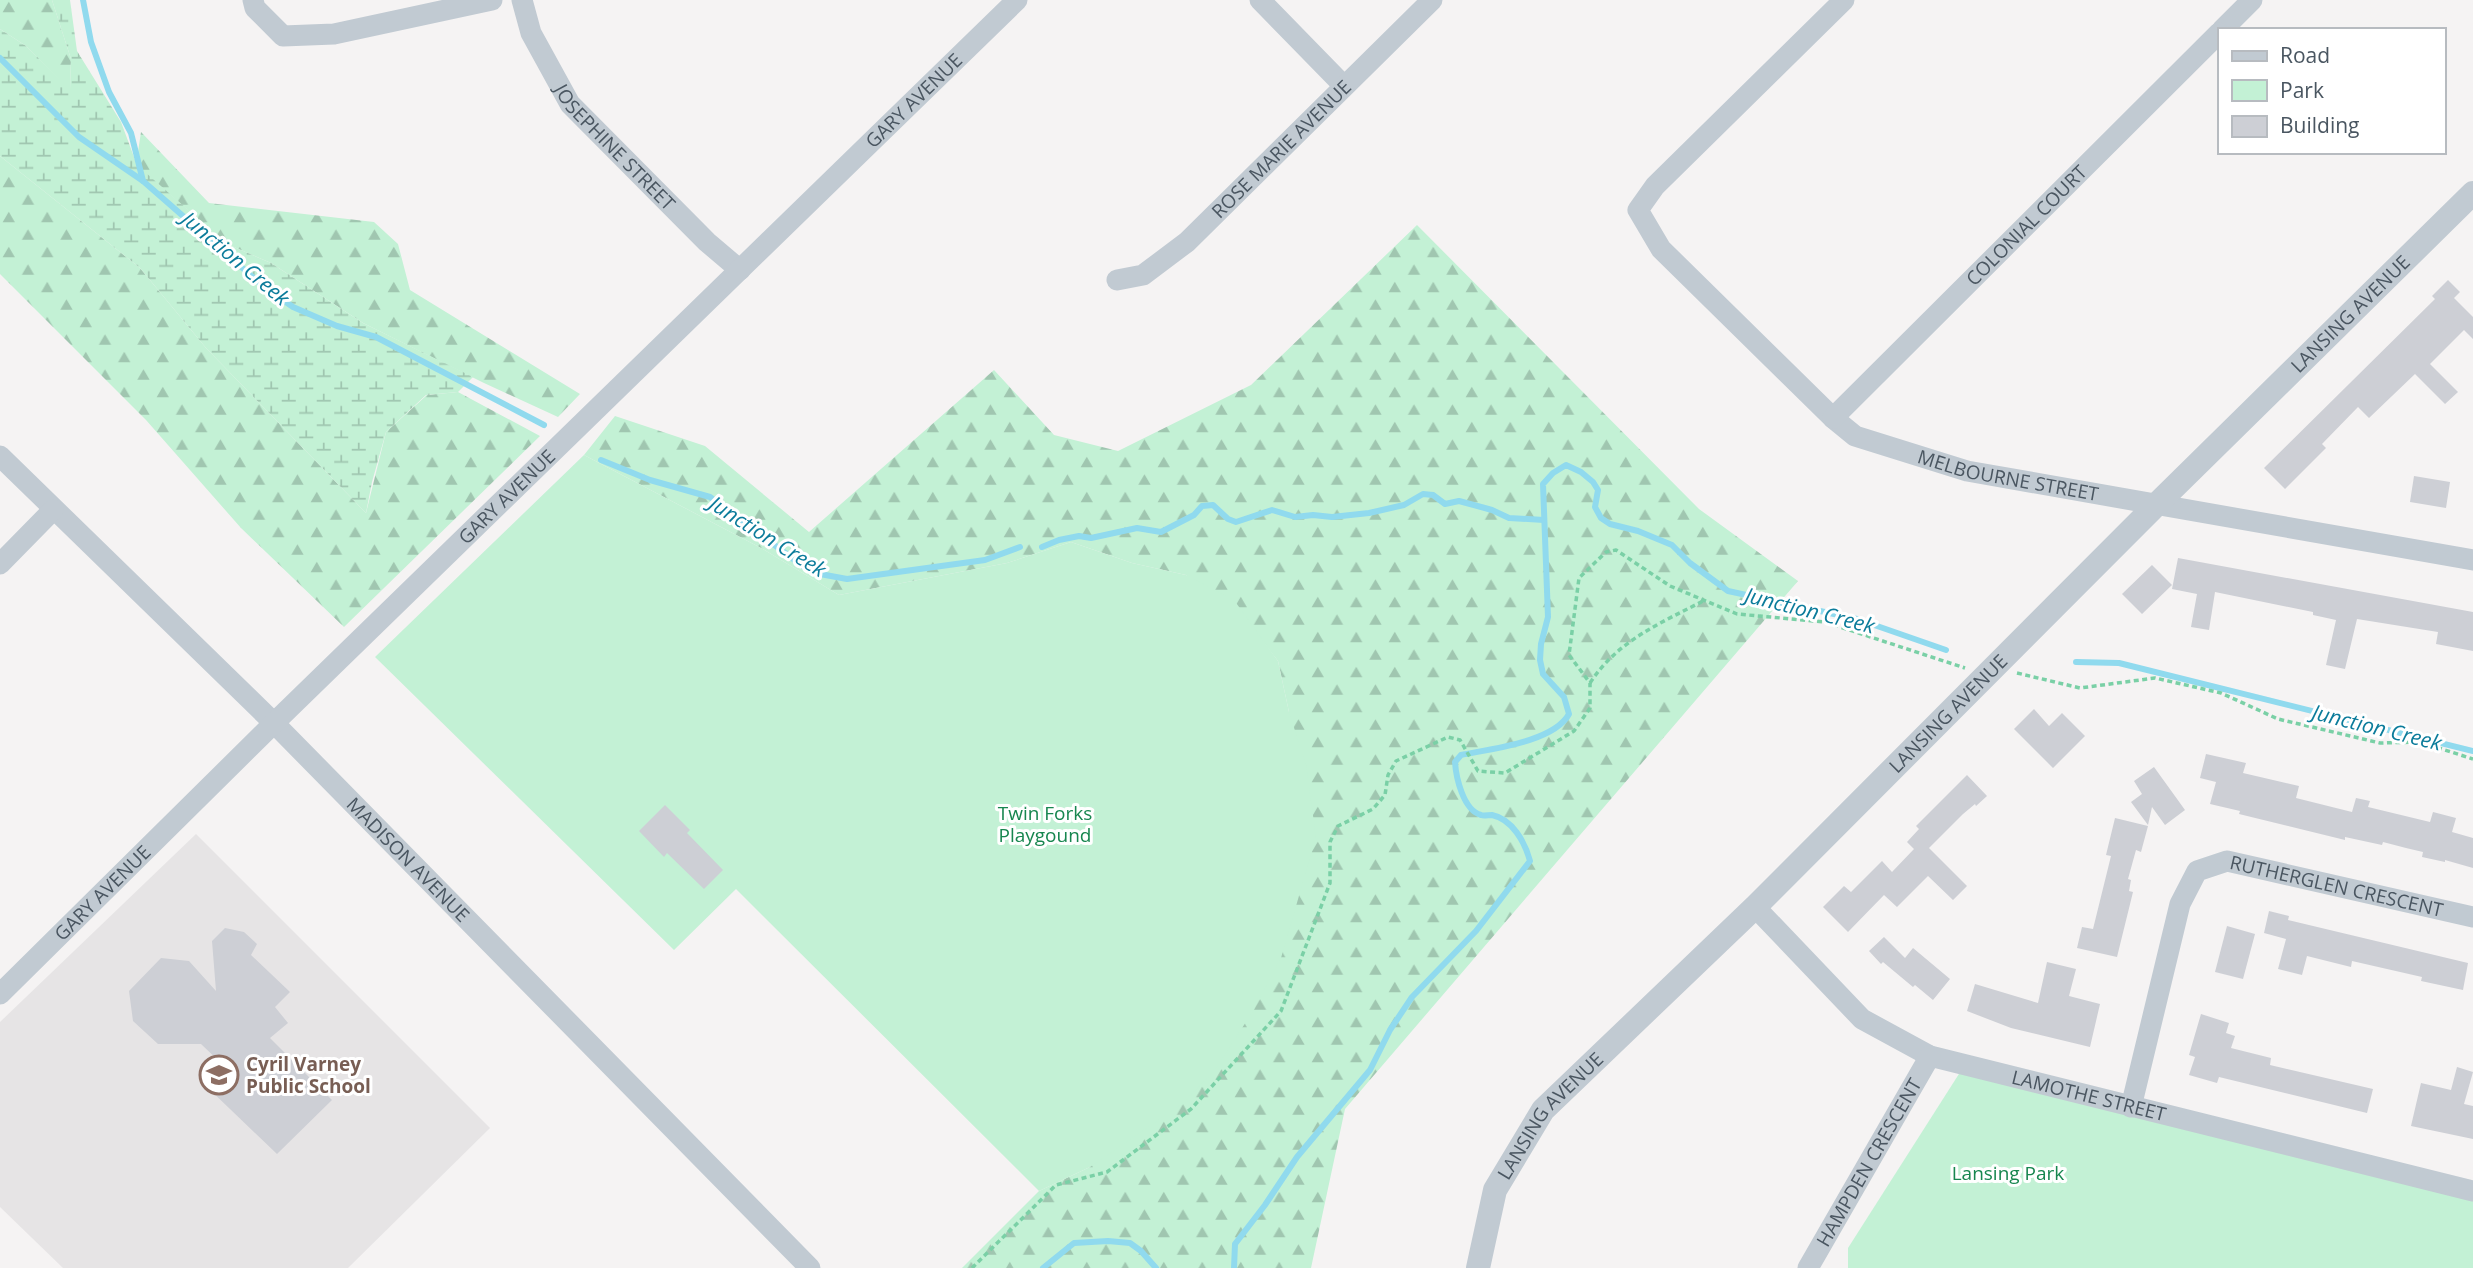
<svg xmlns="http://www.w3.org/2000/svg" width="2473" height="1268" font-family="'Open Sans',sans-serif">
	<defs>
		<pattern id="forest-firs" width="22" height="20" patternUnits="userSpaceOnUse" patternTransform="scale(1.75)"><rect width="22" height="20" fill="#c3f1d5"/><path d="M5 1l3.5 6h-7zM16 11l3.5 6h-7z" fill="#a0c6b0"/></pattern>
		<pattern id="wetland-marsh" width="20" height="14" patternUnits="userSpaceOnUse" patternTransform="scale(1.75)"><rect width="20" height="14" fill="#c3f1d5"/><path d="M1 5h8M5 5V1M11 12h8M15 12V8" fill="none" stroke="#a0c6b0"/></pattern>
	</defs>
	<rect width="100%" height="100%" fill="#f5f3f3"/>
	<polygon fill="#e6e4e5" points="196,834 490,1128 348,1268 63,1268 0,1207 0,1022"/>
	<g fill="url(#forest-firs)">
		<polygon points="0,0 52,0 71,59 70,90 26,46 0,29"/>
		<polygon points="141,132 209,203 374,222 398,244 410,290 580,394 558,417 484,383 363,323 271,263 227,244 136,165"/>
		<polygon points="0,156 140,268 206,348 366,513 386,432 427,395 458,392 540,436 344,627 241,528 146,420 0,274"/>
		<polygon points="1417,225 1699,509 1798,581 1345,1109 1311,1268 962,1268 1039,1191 1090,1167 1289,712 1278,661 1261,639 1186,575 1132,563 1071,542 1007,563 839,595 761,548 584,455 615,416 705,446 809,532 994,370 1054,435 1118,451 1251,385"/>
	</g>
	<polygon fill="url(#wetland-marsh)" points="52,0 70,0 77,51 121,122 137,165 227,244 271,263 363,323 473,377 458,392 426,395 386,432 372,482 366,513 206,348 140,268 0,156 0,29 26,46 70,89 71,59"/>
	<g fill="#c3f1d5">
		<polygon points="584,455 761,548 839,595 1007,563 1071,542 1132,563 1186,575 1234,600 1278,661 1289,712 1306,765 1316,837 1281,958 1253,1011 1215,1070 1183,1103 1090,1167 1039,1191 736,889 674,950 375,657"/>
		<polygon points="1964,1066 2473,1189 2473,1268 1848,1268 1848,1248"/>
	</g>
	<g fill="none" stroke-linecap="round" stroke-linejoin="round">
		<g stroke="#90daee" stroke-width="6">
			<polyline points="83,0 91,42 109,92 131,133 143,181"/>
			<polyline points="0,58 79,137 143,181 263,286 293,307 337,326 376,337 544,425"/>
			<polyline points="601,460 650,480 710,497 804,567 820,574 847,579 985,560 1020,547"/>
			<polyline points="1042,547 1059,540 1079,536 1091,538 1137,528 1161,532 1194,515 1202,506 1213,505 1228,519 1236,522 1272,510 1295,517 1313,515 1332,517 1369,513 1404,505 1423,494 1433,495 1445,504 1459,501 1492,510 1509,518 1544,520"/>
			<polyline points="2076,662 2119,663 2473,751"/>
			<polyline points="1043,1268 1074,1243 1108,1241 1130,1243 1141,1251 1156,1268"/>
			<path d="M1234,1268L1235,1244L1265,1205L1297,1157L1370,1070L1390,1030L1412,997L1476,931L1530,861C1525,842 1512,819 1492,815C1488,815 1484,816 1481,815C1463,810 1456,777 1455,762L1461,755C1490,749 1554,742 1569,714L1564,697L1543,674L1540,660L1541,644L1548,617L1543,484L1553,473L1566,465L1581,472L1593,482L1598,490L1595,507L1601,518L1610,524L1638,531L1672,545L1690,563L1728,591L1857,619L1946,650"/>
		</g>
	</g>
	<g fill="#cdcfd5">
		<polygon points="2448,280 2460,292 2454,298 2473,317 2473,339 2464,330 2430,364 2458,392 2445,404 2415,374 2369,418 2358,407 2322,444 2326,448 2285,489 2264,468 2435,299 2432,296"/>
		<polygon points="2414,476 2450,482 2446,508 2410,502"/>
		<polygon points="2178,558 2473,612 2473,651 2436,644 2438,632 2357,619 2345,669 2326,665 2336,620 2313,615 2313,612 2215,592 2209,630 2191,627 2197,594 2172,589"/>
		<polygon points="2152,565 2172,585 2142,614 2122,594"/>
		<polygon points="2034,709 2049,726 2062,713 2085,736 2053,768 2014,729"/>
		<polygon points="2206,754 2246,763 2243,773 2299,786 2296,798 2352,812 2356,798 2370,801 2368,807 2430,822 2433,812 2456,818 2452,832 2473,838 2473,868 2445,860 2445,862 2422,857 2423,852 2406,848 2383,842 2382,845 2345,837 2345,840 2239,814 2240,811 2210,804 2216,782 2200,778"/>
		<polygon points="2154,767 2185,810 2165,825 2152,807 2148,825 2131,802 2142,794 2134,781"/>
		<polygon points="1967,775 1987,796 1976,806 1975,804 1963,814 1929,848 1967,886 1953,900 1928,876 1897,907 1884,895 1848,932 1823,907 1844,886 1851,892 1882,861 1892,872 1914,849 1907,842 1919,829 1916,826"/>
		<polygon points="665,805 690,830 687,833 723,870 704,889 667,853 664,857 639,831"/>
		<polygon points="2115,818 2148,826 2141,852 2136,850 2128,879 2131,880 2129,891 2133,892 2117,957 2077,948 2082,927 2093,929 2111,856 2106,855"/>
		<polygon points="2269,911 2289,916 2288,920 2468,963 2463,990 2421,981 2422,977 2352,961 2351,967 2307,956 2302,975 2278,969 2286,939 2264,933"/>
		<polygon points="2227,926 2255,934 2243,979 2215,972"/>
		<polygon points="225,928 244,932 257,944 251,955 290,992 275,1007 288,1023 270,1038 332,1100 277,1154 205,1085 224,1066 201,1044 158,1044 133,1021 129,991 161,958 189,961 216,991 212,941"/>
		<polygon points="1884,937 1905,958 1913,948 1950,979 1933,1000 1915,985 1913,987 1883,962 1881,964 1869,951"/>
		<polygon points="2047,962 2076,969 2069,996 2100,1004 2090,1047 2011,1028 1967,1011 1975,984 2038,1003"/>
		<polygon points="2201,1014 2229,1023 2226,1033 2235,1036 2231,1048 2271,1058 2270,1065 2373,1089 2367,1113 2219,1077 2217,1083 2189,1075 2195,1057 2189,1055"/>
		<polygon points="2457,1067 2473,1072 2464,1104 2473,1106 2473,1139 2411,1126 2421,1083 2451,1090"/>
	</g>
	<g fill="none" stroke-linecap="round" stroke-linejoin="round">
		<g stroke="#7ad0a6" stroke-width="3.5" stroke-dasharray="5 3.5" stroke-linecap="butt">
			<polyline points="2017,673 2080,688 2155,678 2221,693 2278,719 2380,743 2420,742 2473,759"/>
			<path d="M1590,683C1618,640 1661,623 1705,600"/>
			<polyline points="972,1268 1056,1185 1107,1172 1191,1109 1281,1011 1330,883 1330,842 1338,826 1373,809 1385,795 1388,775 1396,761 1448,737 1460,740 1478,771 1505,773 1574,731 1590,708 1590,683 1569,655 1579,578 1606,552 1616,550 1670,586 1737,614 1825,622 1965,668"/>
		</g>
		<g stroke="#c1cad2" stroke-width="21">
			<polyline points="253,0 255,8 283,36 334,34 492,0"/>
			<path id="s1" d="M522,0L531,33L570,104L707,242L740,270"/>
			<polyline points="1260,0 1344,86"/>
			<path id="s2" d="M1844,0L1655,186L1638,210L1661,249L1833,418L1855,436L1967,471L2473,560"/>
			<polyline points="2222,30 2252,0"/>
			<path id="s3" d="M1117,280L1143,275L1187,242L1432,0"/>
			<path id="s4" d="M1833,418L2219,33"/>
			<path id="s5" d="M0,456L274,723L810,1268"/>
			<polyline points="0,564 53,510"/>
			<path id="s6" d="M1755,907L1862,1019L1930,1056L2473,1191"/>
			<path id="s7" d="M0,994L274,723L1017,0"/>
			<path id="s8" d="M2131,1107L2180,904L2197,871L2227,861L2473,917"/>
			<path id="s9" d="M1808,1268L1930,1056"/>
		</g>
		<path stroke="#c1cad2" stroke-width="24" id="s10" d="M1478,1268L1495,1190L1543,1110L1755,907L2156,505L2473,193"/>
	</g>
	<defs>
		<symbol id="school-ring" viewBox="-11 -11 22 22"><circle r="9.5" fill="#fff" stroke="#8d6e63" stroke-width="1.5"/><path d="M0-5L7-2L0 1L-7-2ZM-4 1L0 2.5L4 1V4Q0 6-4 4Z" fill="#8d6e63"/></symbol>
	</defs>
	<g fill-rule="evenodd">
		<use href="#school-ring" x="197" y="1053" width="44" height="44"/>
	</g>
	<g text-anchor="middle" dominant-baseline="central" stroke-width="6" stroke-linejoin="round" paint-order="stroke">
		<g font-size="19" fill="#4a5661" stroke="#fff">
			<text stroke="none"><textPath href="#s7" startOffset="1278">GARY AVENUE</textPath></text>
			<text stroke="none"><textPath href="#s1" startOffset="177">JOSEPHINE STREET</textPath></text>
			<text stroke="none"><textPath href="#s3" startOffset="214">ROSE MARIE AVENUE</textPath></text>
			<text stroke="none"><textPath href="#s4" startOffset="273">COLONIAL COURT</textPath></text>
			<text stroke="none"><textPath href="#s10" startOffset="1307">LANSING AVENUE</textPath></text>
			<text stroke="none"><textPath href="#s2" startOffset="768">MELBOURNE STREET</textPath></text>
			<text stroke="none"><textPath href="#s7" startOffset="710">GARY AVENUE</textPath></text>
			<text stroke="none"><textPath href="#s10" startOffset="740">LANSING AVENUE</textPath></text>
			<text stroke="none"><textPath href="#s5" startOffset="574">MADISON AVENUE</textPath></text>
			<text stroke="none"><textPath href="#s8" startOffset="390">RUTHERGLEN CRESCENT</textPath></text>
			<text stroke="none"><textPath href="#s7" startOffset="144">GARY AVENUE</textPath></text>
			<text stroke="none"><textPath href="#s6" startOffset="396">LAMOTHE STREET</textPath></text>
			<text stroke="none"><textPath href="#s10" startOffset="173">LANSING AVENUE</textPath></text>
			<text stroke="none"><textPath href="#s9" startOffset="122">HAMPDEN CRESCENT</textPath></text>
		</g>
		<g font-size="19" fill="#17864f" stroke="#fff">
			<text x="1045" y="813">Twin Forks<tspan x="1045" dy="22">Playgound</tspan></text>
			<text x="2008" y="1173">Lansing Park</text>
		</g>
		<g font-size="19" font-weight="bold" fill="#785e54" stroke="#fff" text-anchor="start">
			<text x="246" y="1064">Cyril Varney<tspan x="246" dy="22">Public School</tspan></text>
		</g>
		<g font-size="21" font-style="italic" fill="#0c7c9b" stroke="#fff">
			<text transform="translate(236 258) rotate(40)">Junction Creek</text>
			<text transform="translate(768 536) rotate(32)">Junction Creek</text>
			<text transform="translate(1810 610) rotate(14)">Junction Creek</text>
			<text transform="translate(2377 727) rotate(14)">Junction Creek</text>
		</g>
	</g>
	<rect x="2218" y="28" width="228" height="126" fill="#ffffff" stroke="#b7bbc0" stroke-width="2"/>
	<rect x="2232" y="51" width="35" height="10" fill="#c1cad2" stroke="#b7bbc0" stroke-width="2"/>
	<text x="2280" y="63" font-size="21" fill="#4a5661">Road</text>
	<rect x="2232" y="80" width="35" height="21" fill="#c3f1d5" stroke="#b7bbc0" stroke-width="2"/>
	<text x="2280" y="98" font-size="21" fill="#4a5661">Park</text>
	<rect x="2232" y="116" width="35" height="21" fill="#cdcfd5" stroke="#b7bbc0" stroke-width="2"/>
	<text x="2280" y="133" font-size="21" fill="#4a5661">Building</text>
</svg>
